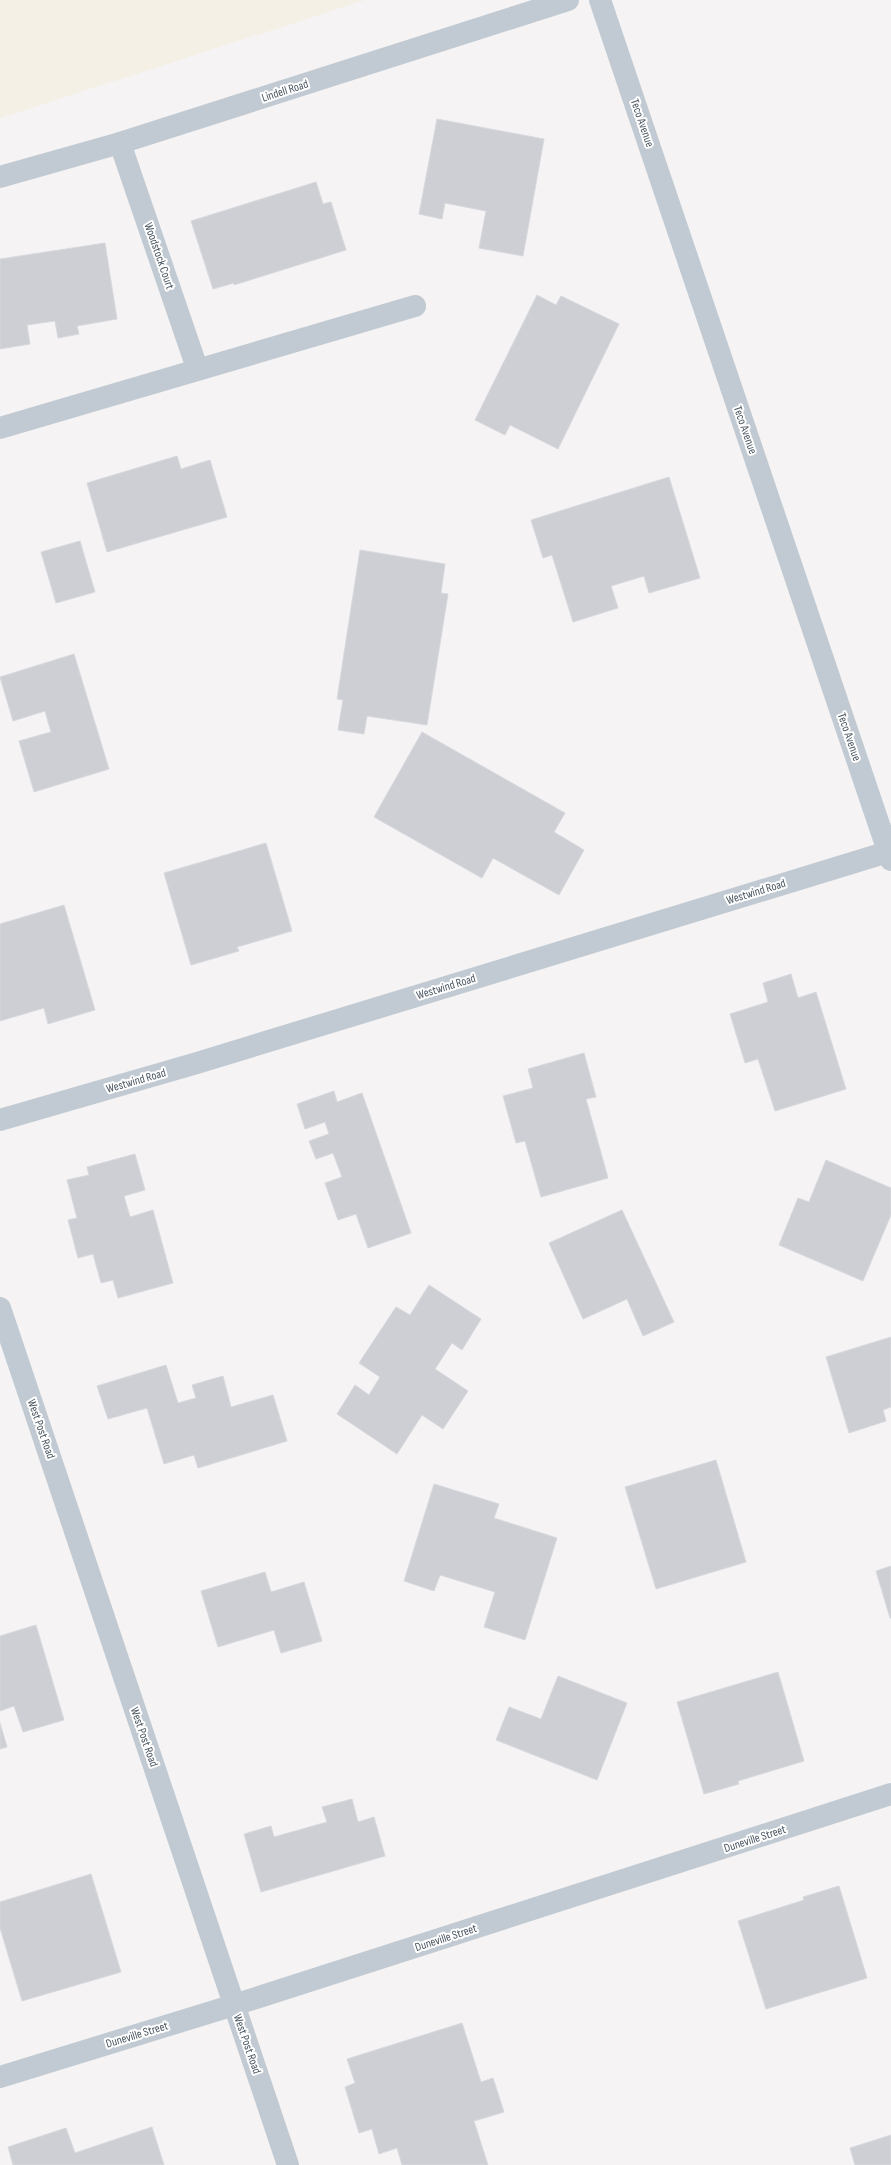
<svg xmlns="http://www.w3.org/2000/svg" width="891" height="2165" font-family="'Sofia Sans Condensed',sans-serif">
	<rect width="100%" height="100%" fill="#f5f3f3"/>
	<polygon fill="#f5f0e5" points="0,0 365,0 0,118"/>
	<g fill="#cdcfd5" stroke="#d7d9de">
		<polygon points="437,119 544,139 523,256 479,248 486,211 445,203 442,219 419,214"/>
		<polygon points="316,182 323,204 331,202 346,250 234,285 234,283 213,289 191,221"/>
		<polygon points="105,243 117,319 77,326 79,334 58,338 55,321 27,325 30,344 0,349 0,259"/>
		<polygon points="537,295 556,305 561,296 619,324 558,449 510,425 505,435 475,420"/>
		<polygon points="177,456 181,469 210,460 227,517 107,552 87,483"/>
		<polygon points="669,477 700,578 649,593 644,576 611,586 618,608 573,622 552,555 543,558 531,520"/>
		<polygon points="80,541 95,592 56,603 41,552"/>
		<polygon points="360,550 445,564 441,593 448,594 427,725 367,716 364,734 338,730 343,700 337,699"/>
		<polygon points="74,654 109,769 34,792 19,741 51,732 45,711 13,721 0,677"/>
		<polygon points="422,732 565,813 554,832 584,850 559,895 493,858 482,878 374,817"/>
		<polygon points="266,843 292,931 237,947 239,951 191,965 164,873"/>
		<polygon points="64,905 95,1010 48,1024 44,1008 0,1021 0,924"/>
		<polygon points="791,974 798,998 816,992 846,1089 775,1111 758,1059 745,1063 730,1014 768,1002 763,983"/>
		<polygon points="584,1053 596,1097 586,1099 608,1178 541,1197 525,1141 516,1143 503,1096 533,1088 528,1069"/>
		<polygon points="334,1091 337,1102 362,1093 411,1233 368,1248 356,1214 338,1220 325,1183 342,1177 333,1153 316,1159 309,1141 329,1134 325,1122 305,1129 297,1104"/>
		<polygon points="135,1154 145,1190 124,1196 130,1217 153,1210 173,1283 118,1298 113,1280 101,1283 93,1254 78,1258 68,1220 77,1218 67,1180 89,1175 87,1167"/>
		<polygon points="826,1160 891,1188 891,1215 863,1281 779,1245 798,1198 809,1202"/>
		<polygon points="622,1210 674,1322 643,1336 627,1299 583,1319 549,1243"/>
		<polygon points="429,1285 481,1319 462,1350 452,1343 435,1369 468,1391 443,1429 422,1415 397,1454 337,1414 355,1385 369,1395 380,1377 359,1363 396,1307 410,1315"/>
		<polygon points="891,1337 891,1407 883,1410 886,1421 849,1433 826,1357"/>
		<polygon points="166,1365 178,1403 196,1398 192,1385 223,1376 231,1407 273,1395 287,1441 198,1468 194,1455 164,1464 147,1408 108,1419 97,1386"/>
		<polygon points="716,1460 746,1562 656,1589 625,1487"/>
		<polygon points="434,1484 499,1504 494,1518 557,1538 525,1640 484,1627 495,1592 440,1575 434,1591 404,1581"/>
		<polygon points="891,1566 891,1618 890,1618 876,1571"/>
		<polygon points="265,1572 271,1592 304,1582 322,1641 281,1653 274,1630 218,1647 201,1591"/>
		<polygon points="36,1625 64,1720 23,1732 14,1706 0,1711 0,1636"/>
		<polygon points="778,1672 804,1761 738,1781 739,1784 704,1794 677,1702"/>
		<polygon points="558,1676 627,1703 597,1780 496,1740 509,1707 541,1719"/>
		<polygon points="0,1723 7,1747 0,1749"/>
		<polygon points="352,1799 358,1822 374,1817 385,1856 261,1892 244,1834 271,1826 274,1837 327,1822 322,1807"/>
		<polygon points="91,1874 121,1972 22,2001 0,1928 0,1902"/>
		<polygon points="839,1886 867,1978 766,2009 738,1921 804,1900 803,1897"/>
		<polygon points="462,2023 481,2082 493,2078 504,2112 474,2121 488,2165 402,2165 397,2148 379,2154 372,2129 359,2133 345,2087 355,2083 347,2059"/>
		<polygon points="152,2127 164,2165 13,2165 8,2147 66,2128 75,2153"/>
		<polygon points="891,2135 891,2165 855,2165 850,2148"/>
	</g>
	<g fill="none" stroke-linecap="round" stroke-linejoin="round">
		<g stroke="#c1cad2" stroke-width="22">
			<polyline points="600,0 891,860"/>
			<polyline points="120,143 197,368"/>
			<polyline points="0,428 415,306"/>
			<polyline points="0,1120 197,1063 891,851"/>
			<polyline points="0,1308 288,2165"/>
			<polyline points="0,2077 234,2005 891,1794"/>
		</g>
		<polyline stroke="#c1cad2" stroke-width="22" points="0,177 120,143 568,0"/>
	</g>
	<g text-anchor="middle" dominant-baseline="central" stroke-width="4" stroke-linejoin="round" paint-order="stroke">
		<g font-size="12" fill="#4a5661" stroke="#fff">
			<text transform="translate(285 91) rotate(-18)">Lindell Road</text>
			<text transform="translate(642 123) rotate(71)">Teco Avenue</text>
			<text transform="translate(159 256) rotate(71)">Woodstock Court</text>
			<text transform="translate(745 430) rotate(71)">Teco Avenue</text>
			<text transform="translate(849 737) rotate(71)">Teco Avenue</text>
			<text transform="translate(756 892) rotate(-17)">Westwind Road</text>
			<text transform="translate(446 987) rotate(-17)">Westwind Road</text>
			<text transform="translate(136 1081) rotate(-16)">Westwind Road</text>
			<text transform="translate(41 1429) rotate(71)">West Post Road</text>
			<text transform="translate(144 1737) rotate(71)">West Post Road</text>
			<text transform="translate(755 1839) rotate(-18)">Duneville Street</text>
			<text transform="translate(446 1938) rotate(-18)">Duneville Street</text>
			<text transform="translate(137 2035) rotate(-17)">Duneville Street</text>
			<text transform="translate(247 2044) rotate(71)">West Post Road</text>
		</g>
	</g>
</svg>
